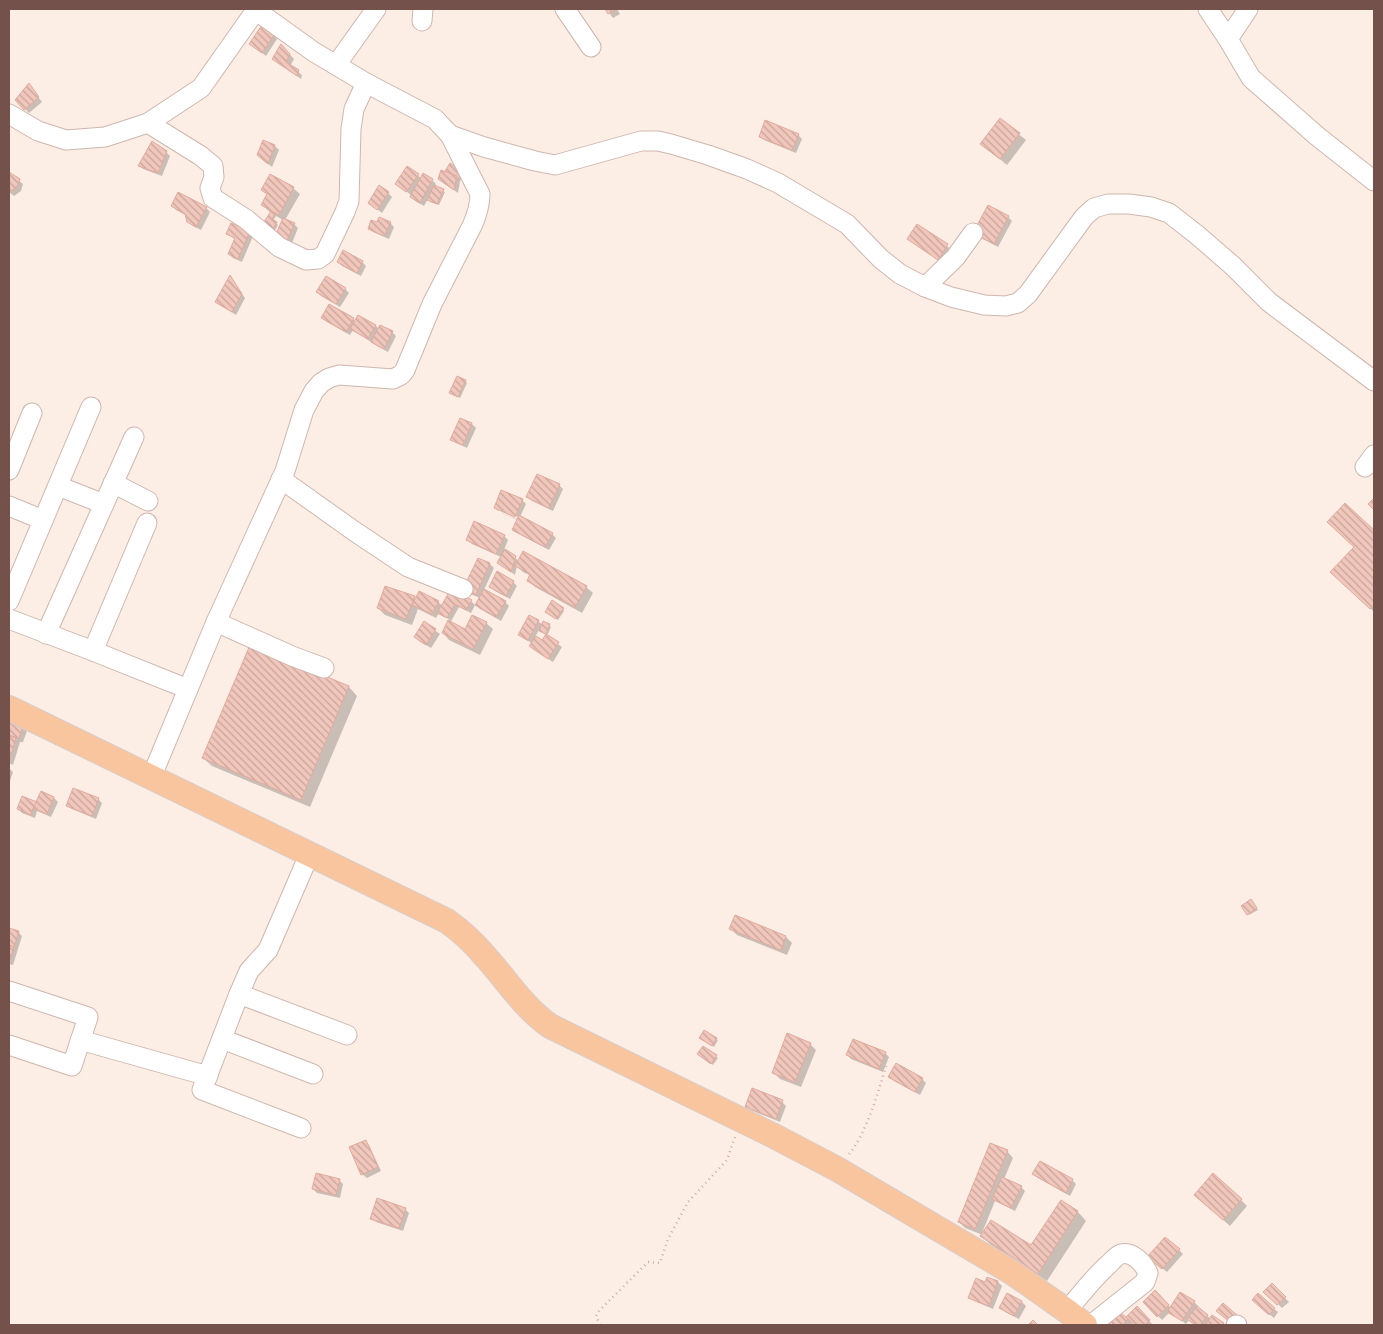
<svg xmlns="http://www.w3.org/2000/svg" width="1383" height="1334" font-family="Raleway,sans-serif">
	<defs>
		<pattern id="building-back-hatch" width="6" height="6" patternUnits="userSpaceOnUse" patternTransform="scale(1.25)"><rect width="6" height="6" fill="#f1c7bc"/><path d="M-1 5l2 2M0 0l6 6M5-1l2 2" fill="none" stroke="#c8a49b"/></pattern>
	</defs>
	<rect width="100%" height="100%" fill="#fceee4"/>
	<g fill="#0003" fill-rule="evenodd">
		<polygon points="606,9 617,9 620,14 613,18"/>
		<polygon points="273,35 277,39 266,56 255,48"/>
		<polygon points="282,46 294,59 290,66 302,75 301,79 273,59"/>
		<polygon points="29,85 42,102 29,113 25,109"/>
		<polygon points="1000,119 1026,140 1007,165 981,144"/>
		<polygon points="798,135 802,139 796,153 764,140 760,136"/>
		<polygon points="264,142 275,146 279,150 272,167 262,159"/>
		<polygon points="166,152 170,156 162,176 143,169 139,165"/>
		<polygon points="9,173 23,184 21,191 14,196 9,192"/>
		<polygon points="464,174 460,181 458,193 444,183 452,176"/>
		<polygon points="418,175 421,179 432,180 436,184 435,186 445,192 439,205 430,202 428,199 424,206 415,201 411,197 412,196 397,184"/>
		<polygon points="271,176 293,188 300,194 285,220 294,224 298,228 290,248 280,240 283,220 276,216 273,221 278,225 272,235 271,213 262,205 268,195 263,190"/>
		<polygon points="388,193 392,197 382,213 369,203"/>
		<polygon points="172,206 206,208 210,212 201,230 193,226 188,221 187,216 176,210"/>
		<polygon points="1008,217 1012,221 998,247 979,237"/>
		<polygon points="390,223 394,227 389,239 373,232 369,228 377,224"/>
		<polygon points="918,226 951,249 942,263 909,239"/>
		<polygon points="249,232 253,236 242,262 233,258 229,254 236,240 228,234"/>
		<polygon points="338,262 362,262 366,266 361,276 342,266"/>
		<polygon points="230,277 245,298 236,315 216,302"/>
		<polygon points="345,289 349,293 340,307 321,296 317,292"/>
		<polygon points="358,316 376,326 379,329 392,332 396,336 388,352 377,346 353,330 350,335 327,322 323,318 353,319 355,321"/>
		<polygon points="465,381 467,383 460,398 451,393"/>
		<polygon points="461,419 472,424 476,428 467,448 456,443 452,439"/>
		<polygon points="559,485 563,489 553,511 532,501 528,497"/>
		<polygon points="522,500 526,504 520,517 552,534 556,538 549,550 517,533 513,529 518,520 499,512 520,520 521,518 498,509 498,511 495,508"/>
		<polygon points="1345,505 1374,532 1374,612 1341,581 1356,547"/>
		<polygon points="504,536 508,540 504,550 519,561 586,587 593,593 582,613 535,587 528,581 531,576 523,572 517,566 515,575 498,563 501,557 472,544 468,540"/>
		<polygon points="478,559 490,564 494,568 484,590 505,602 509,606 501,621 480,609 476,605 480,598 468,593"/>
		<polygon points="513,582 517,586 510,599 495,591 491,587"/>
		<polygon points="451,590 471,601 475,605 471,613 459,607 450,623 466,630 486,623 493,629 480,655 449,640 443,633 450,620 439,613 436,618 418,609 412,625 385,615 378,608 414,598 416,600 438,602 443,606"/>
		<polygon points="563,609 564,611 558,620 548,613"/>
		<path d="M538,621L543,625L544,623L551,627L547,636L562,647L553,662L534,650L530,646L532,643L524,639L520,635ZM539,630L547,634L543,642L535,637Z"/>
		<polygon points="424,623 440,634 431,648 419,641"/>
		<polygon points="250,647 349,687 357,696 310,807 212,766 203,758"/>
		<polygon points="10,719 28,728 23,742 20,742 13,765 9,763 9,737 11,738 9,736 9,724"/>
		<polygon points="9,768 13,772 9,784"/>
		<polygon points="41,793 54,798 58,802 51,817 37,811 35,818 22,813 18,809 37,803"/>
		<polygon points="98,799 102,803 96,819 72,809 68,805"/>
		<polygon points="1252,902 1258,910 1249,915 1248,914"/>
		<polygon points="731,929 786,937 792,943 787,955 737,935"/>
		<polygon points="9,930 18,932 22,936 13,965 9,964"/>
		<polygon points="702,1039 716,1039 718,1040 714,1047"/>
		<polygon points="810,1044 816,1050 801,1087 780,1079 773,1072"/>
		<polygon points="703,1047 718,1058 713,1065 700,1056"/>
		<polygon points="885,1053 889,1057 883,1072 851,1059 847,1055"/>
		<polygon points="890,1077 922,1079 926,1083 920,1095 894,1081"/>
		<polygon points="782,1102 786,1106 780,1122 751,1110 747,1106"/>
		<polygon points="365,1141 369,1145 381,1171 367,1178 362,1174"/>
		<polygon points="1007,1151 1013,1158 1004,1179 1021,1187 1025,1191 1015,1211 995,1201 982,1233 1031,1247 1061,1201 1078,1212 1086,1221 1047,1281 991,1245 982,1236 983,1235 965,1228 959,1222"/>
		<polygon points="1034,1174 1072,1180 1076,1184 1070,1196 1038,1178"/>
		<polygon points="339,1180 343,1184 340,1198 317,1193 313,1189"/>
		<polygon points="1241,1200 1247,1206 1230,1226 1202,1201"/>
		<polygon points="405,1209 409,1213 403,1231 376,1222 372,1218"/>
		<polygon points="1179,1250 1183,1254 1167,1272 1153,1261"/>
		<polygon points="998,1282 1002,1286 993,1309 974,1301 970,1297 986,1283"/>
		<polygon points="1272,1285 1289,1302 1282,1308 1265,1292"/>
		<polygon points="1155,1292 1171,1308 1181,1294 1194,1302 1198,1306 1197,1308 1211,1319 1213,1317 1224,1325 1210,1325 1208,1323 1207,1325 1196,1325 1189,1320 1186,1324 1170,1312 1162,1320 1144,1302"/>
		<polygon points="1007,1295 1022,1302 1026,1306 1019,1319 1005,1312 1001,1308"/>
		<polygon points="1257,1304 1274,1309 1278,1312 1274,1318"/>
		<polygon points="1137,1308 1153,1325 1136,1325 1133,1322 1130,1325 1107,1325 1105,1324 1126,1319"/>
	</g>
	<g fill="url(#building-back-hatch)" stroke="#e3aa9d">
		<polygon points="605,9 617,9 608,14"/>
		<polygon points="263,26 274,35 262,53 249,44 260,28"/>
		<polygon points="281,44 290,54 286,62 299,70 297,76 272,59"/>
		<polygon points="29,83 39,97 24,110 15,100"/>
		<polygon points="1000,118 1020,133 1000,159 980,144"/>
		<polygon points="765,120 799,134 792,150 759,137"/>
		<polygon points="263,140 275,145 268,164 257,155"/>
		<polygon points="152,141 167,151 158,173 138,166"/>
		<polygon points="450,163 463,172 458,179 445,171"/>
		<polygon points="407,166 419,174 406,192 395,184"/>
		<polygon points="441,170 457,176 454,190 438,179"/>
		<polygon points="9,172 20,179 17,187 9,192"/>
		<polygon points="423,173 433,179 420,203 410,197"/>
		<polygon points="270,174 294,187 279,215 261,205 267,194 261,190"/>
		<polygon points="379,185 389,192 377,210 368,203"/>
		<polygon points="434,185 444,189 437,204 427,200"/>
		<polygon points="178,192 207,207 196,227 187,222 185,214 171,206"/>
		<polygon points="988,205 1009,216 994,244 973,233"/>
		<polygon points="271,211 275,214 272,219 277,222 270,235 262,225"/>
		<polygon points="379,217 391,222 384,236 368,229 371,220 377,222"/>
		<polygon points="283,218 295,223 285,245 275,236"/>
		<polygon points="231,223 250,231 238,259 228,254 235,238 226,234"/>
		<polygon points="917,224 948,244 938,260 907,239"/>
		<polygon points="343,250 363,261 357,273 337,262"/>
		<polygon points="230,275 242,294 232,312 215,302"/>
		<polygon points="326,276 346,288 336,304 316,292"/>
		<polygon points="329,304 354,318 346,332 321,318"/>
		<polygon points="358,315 376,325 368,339 350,329"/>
		<polygon points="380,325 393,331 384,349 371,342"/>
		<polygon points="457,376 466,380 458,397 449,393"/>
		<polygon points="460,418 472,423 463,445 450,440"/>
		<polygon points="537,474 560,484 549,508 526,497"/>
		<polygon points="501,490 523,499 515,517 494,508"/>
		<polygon points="1374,498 1374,510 1368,504"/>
		<polygon points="1345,503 1374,530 1374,605 1370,609 1330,572 1354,547 1327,522"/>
		<polygon points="519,515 553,533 545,547 512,530"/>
		<polygon points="474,521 505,535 496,554 466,540"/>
		<polygon points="505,549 516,556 511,572 497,563"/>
		<polygon points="523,551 587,586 575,607 527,581 530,574 515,566"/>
		<polygon points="478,558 490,563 476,595 463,589"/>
		<polygon points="497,571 514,581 506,596 489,587"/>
		<polygon points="385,586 415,596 406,619 377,608"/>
		<polygon points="451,589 472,600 466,610 455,604 447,618 437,613"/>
		<polygon points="484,589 506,601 496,617 475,605"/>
		<polygon points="419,591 439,601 432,614 412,605"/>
		<polygon points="552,600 564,608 556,619 545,612"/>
		<polygon points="472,615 487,622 473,649 442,633 448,620 465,629"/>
		<polygon points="529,615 539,620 528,640 518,635"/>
		<polygon points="424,621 436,629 426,645 414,637"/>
		<polygon points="543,621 550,624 546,634 539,631"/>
		<polygon points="546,634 559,642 548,659 529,646 536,636 542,640"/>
		<polygon points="250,645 349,686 301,800 202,758"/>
		<polygon points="9,720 24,723 19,738 9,735"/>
		<polygon points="9,736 16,738 9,762"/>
		<polygon points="73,788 99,798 92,816 66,806"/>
		<polygon points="41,791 54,797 47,814 33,808"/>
		<polygon points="22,796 37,802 33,808 31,815 17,809"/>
		<polygon points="1251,899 1257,908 1247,915 1241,906"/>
		<polygon points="735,915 786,936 781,950 729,929"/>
		<polygon points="9,928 19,931 14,947 9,945"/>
		<polygon points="9,945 14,947 9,962"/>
		<polygon points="704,1030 717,1038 712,1046 699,1038"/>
		<polygon points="787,1033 811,1043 795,1082 772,1073"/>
		<polygon points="853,1039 886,1052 879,1069 846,1055"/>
		<polygon points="703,1046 717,1055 711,1064 697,1054"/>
		<polygon points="896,1063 923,1078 915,1092 888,1077"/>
		<polygon points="752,1088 783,1100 776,1119 745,1107"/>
		<polygon points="366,1140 378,1167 361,1175 349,1147"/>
		<polygon points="990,1143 1008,1150 975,1229 958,1222"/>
		<polygon points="1040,1161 1073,1179 1066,1193 1032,1174"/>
		<polygon points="316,1173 340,1179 336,1195 312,1189"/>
		<polygon points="1213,1173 1242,1199 1223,1220 1194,1195"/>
		<polygon points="1002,1177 1022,1186 1011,1208 992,1199"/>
		<polygon points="377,1198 406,1208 399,1228 370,1219"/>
		<polygon points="1061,1200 1078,1211 1038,1274 980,1236 991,1220 1031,1245"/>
		<polygon points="1165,1237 1180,1249 1162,1269 1147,1257"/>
		<polygon points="987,1277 998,1281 989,1306 968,1298 976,1278 985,1282"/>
		<polygon points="1272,1283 1286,1297 1277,1305 1263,1292"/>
		<polygon points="1155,1290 1169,1305 1157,1317 1143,1302"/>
		<polygon points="1180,1292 1195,1301 1182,1321 1167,1312"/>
		<polygon points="1007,1293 1022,1301 1014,1316 999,1308"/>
		<polygon points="1258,1293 1275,1308 1269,1315 1252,1300"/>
		<polygon points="1223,1303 1237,1315 1231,1323 1216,1311"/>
		<polygon points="1137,1306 1150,1320 1145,1325 1134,1325 1126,1317"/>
		<polygon points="1197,1306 1208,1315 1200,1325 1195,1325 1187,1319"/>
		<polygon points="1117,1309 1128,1319 1123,1325 1105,1325"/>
		<polygon points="1212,1315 1224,1323 1222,1325 1209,1325 1206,1323"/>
		<polygon points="1033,1320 1038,1325 1028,1325"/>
	</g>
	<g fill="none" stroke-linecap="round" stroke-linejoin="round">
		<defs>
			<g id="minor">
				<polyline points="565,9 591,47"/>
				<polyline points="1208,9 1228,39 1251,78 1317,136 1374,181"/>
				<polyline points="422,21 423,9"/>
				<polyline points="1228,39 1248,9"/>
				<polyline points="336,65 376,9"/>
				<polyline points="9,114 38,131 66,140 105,137 148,123 201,88 256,10"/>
				<polyline points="148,123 201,156 213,166 214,177 210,188 213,198 246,219 279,247 306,260 318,259 325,254 345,212 349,201 351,129 354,109 366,83"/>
				<polyline points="450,135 484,147 535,161 555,165 641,141 658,141 671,144 708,155 747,169 778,183 847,224 881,259 900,274 925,287 951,297 984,305 1006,306 1018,303 1028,294 1084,217 1094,208 1108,204 1129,204 1151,207 1169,213 1196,234 1233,266 1269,302 1374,381"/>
				<polyline points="925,287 955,258 973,233"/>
				<polyline points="1365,467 1374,455"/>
				<polyline points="9,470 32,413"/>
				<polyline points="281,479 354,531 408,567 463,589"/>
				<polyline points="113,483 148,501"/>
				<polyline points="58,486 104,504"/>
				<polyline points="9,506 43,520"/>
				<polyline points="9,601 91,407"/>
				<polyline points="9,619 93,651 188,689"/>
				<polyline points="216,622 292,656 324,668"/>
				<polyline points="46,634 134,437"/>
				<polyline points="93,651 147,523"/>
				<path d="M151,778L216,622L285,471L304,410L314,391L321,383L329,378L339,375L393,379L401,375L405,370L432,304L472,226C477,215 480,205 480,194L450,135L435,119L366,83L314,52L254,9"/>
				<polyline points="9,991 88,1017 72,1066 9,1045"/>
				<polyline points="239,994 347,1035"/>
				<polyline points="222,1039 313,1074"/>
				<polyline points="80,1040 208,1076"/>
				<polyline points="301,1128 202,1090 239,994 249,971 268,950 309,855"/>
				<path d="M1067,1311C1081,1294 1093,1278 1109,1264C1112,1261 1116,1256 1121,1254C1133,1251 1144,1264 1148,1273L1145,1282L1091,1325"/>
				<polyline points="1236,1325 1237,1325"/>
			</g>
			<path id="major" d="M9,708L447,921C461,931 473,942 484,955C506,979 523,1007 550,1026L776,1137L837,1169L1013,1273L1067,1311L1085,1325"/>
		</defs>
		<use href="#minor" stroke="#cfb6ae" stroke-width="21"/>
		<use href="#major" stroke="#d8cecc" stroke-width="26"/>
		<g stroke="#d5aa9f" stroke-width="2.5" stroke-dasharray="1 4" stroke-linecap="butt">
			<path d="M849,1154C867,1133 878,1091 887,1064"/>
			<polyline points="600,1325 596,1316 599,1311 648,1262 660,1263 668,1239 688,1202 727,1160 735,1137"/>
		</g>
		<use href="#minor" stroke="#fff" stroke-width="19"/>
		<use href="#major" stroke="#f9c59e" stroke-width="24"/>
	</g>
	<rect width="1383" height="1334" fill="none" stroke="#74514a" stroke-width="20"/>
</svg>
